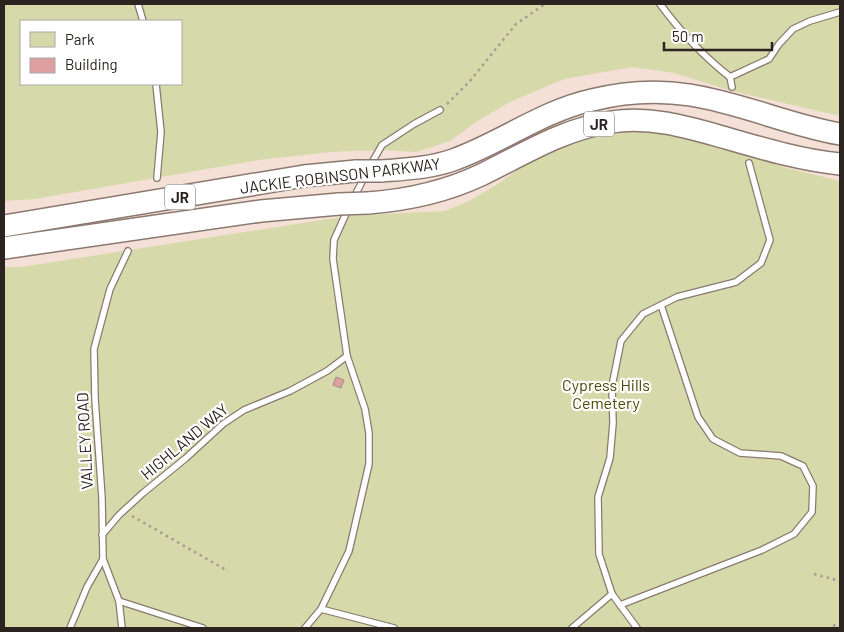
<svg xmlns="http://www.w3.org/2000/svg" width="844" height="632" font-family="Barlow,sans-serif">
	<rect width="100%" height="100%" fill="#f4e0d6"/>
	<g fill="#d6d9a9" fill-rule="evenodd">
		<path d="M4,4H840V116L732,91L674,73L632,67L564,79L510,102L476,122L450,141L417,152L381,150L331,152L259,160L35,199L4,201ZM21,21H181V84H21Z"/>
		<polygon points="651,130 684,136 787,168 840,181 840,628 4,628 4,267 21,267 348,216 445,211 469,201 498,184 538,155 595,136"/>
	</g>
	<polygon fill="#dd9f9f" stroke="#a38e8d" points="336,377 344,380 341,388 333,385"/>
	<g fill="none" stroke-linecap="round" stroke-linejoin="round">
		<defs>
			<g id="service">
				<polyline points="138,4 143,21"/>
				<path d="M660,4C680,31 703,56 730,77"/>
				<polyline points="730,77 769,59 779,44 793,29 810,21 840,12"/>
				<polyline points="730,77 732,87"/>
				<polyline points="156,84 161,132 157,178"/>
				<polyline points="370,166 382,145 414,124 440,110"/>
				<polyline points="353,199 365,176"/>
				<polyline points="102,535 119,515 143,493 186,458 223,424 244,410 290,391 327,371 347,356"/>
				<polyline points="103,559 119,601 122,628"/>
				<polyline points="119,601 203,628"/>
				<polyline points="620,605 762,550 794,534 812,512 813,486 803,466 781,456 740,453 713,439 698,417 661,305"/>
				<polyline points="321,609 394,628"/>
				<polyline points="70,628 87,587 103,559 102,498 95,399 94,349 110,289 128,251"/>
				<polyline points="305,628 321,609 349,551 369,464 369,433 365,409 347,356 333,259 334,240 349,207"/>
				<polyline points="572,628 612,594"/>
				<polyline points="637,628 612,594 599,554 598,497 610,458 613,423 612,386 621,341 643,314 677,297 736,282 761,263 770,240 749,163"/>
			</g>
			<g id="motorway">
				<path d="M382,171C407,169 430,168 453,160C501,143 542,111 592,100C624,92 658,90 690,95C741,103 789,125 840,134"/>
				<path d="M368,203C408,200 445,192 481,175C524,154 563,129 611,122C651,116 687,127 726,138C764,149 801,160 840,164"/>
				<polyline points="4,226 304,176 356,171"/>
				<polyline points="4,248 261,211 339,204"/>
			</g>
		</defs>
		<use href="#service" stroke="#8b7970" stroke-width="8"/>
		<use href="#motorway" stroke="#8b7970" stroke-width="24"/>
		<g stroke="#aa9a93" stroke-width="2.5" stroke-dasharray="2.5 4" stroke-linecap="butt">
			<polyline points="447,104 470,81 516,24 545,4"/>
			<polyline points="839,478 840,478"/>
			<polyline points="132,516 228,571"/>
			<polyline points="814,574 840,581"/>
			<polyline points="833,625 840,627"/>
		</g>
		<use href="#service" stroke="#fff" stroke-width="5.5"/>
		<use href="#motorway" stroke="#fff" stroke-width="21"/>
		<defs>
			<g id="motorway-bridge">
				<polyline points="356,171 382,171"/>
				<polyline points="339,204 368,203"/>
			</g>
		</defs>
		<use href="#motorway-bridge" stroke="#8b7970" stroke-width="24" stroke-linecap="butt"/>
		<use href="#motorway-bridge" stroke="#fff" stroke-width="21"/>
	</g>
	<g text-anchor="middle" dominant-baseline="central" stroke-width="4.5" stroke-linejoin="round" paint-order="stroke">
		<g fill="#fff" stroke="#6b6663" stroke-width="1">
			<rect x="584" y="111.5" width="30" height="25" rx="4"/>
			<rect x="165" y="184.5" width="30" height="25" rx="4"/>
		</g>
		<g font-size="15" font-weight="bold" fill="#2b2420">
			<text x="599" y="124">JR</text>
			<text x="180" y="197">JR</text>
		</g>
		<g font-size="16" fill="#2b2420" stroke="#fff">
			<text transform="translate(340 175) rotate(-7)">JACKIE ROBINSON PARKWAY</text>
			<text transform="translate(84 441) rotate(-93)">VALLEY ROAD</text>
			<text transform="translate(184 441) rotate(-40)">HIGHLAND WAY</text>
		</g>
		<g font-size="16" fill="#484804" stroke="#fff">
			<text x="606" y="384">Cypress Hills<tspan x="606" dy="18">Cemetery</tspan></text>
		</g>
	</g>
	<rect width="844" height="632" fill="none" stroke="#2b2420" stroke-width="10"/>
	<rect x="20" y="20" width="162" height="65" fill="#ffffff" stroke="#aaa7a6"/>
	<rect x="30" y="32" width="25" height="15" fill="#d6d9a9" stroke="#aaa7a6"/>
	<text x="65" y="45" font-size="15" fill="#2b2420">Park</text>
	<rect x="30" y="58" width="25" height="15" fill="#dd9f9f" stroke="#aaa7a6"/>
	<text x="65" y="70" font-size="15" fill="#2b2420">Building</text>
	<path d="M664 42v8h108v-8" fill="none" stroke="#2b2420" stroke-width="2.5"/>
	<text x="672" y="42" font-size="15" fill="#2b2420" stroke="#ffffff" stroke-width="4" paint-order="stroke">50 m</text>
</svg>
